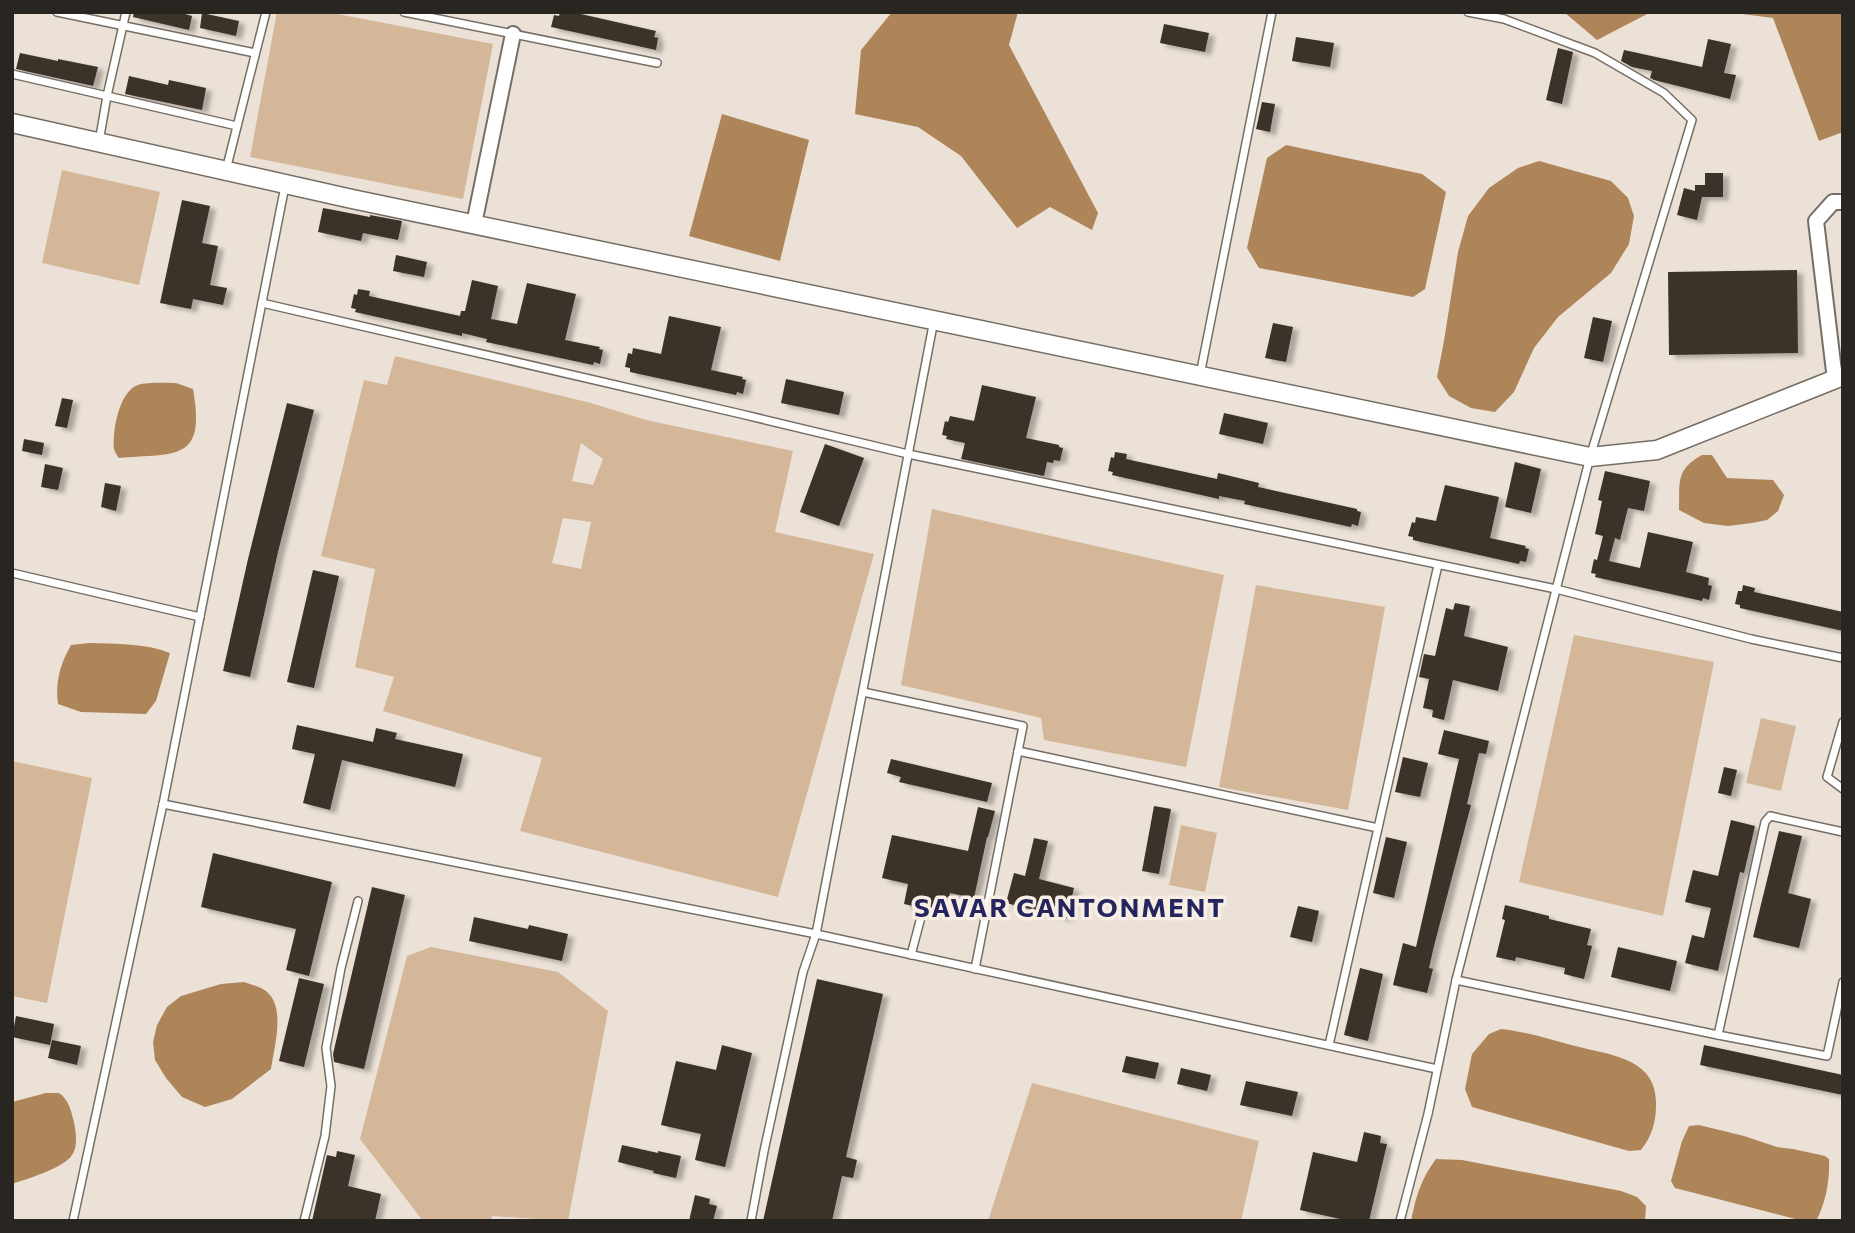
<svg xmlns="http://www.w3.org/2000/svg" width="1855" height="1233" font-family="Commissioner,sans-serif">
	<defs>
		<filter id="shadow"><feDropShadow dx="6" dy="3.5" stdDeviation="2" flood-color="#0004"/></filter>
	</defs>
	<rect width="100%" height="100%" fill="#ebe1d6"/>
	<g fill="#d4b799" fill-rule="evenodd">
		<polygon points="277,12 327,12 493,44 463,199 250,157"/>
		<polygon points="62,170 160,192 139,285 42,263"/>
		<path d="M395,356L591,403L646,420L793,451L775,532L874,554L778,897L520,831L542,758L383,711L394,677L355,667L375,569L321,556L364,380L387,385ZM581,443L603,459L593,485L572,481ZM563,518L591,522L581,569L552,563Z"/>
		<polygon points="932,509 1224,575 1186,767 1044,740 1041,718 901,685"/>
		<polygon points="1256,585 1385,607 1348,810 1219,787"/>
		<polygon points="1574,635 1714,662 1663,916 1519,882"/>
		<polygon points="1761,718 1796,726 1781,791 1746,783"/>
		<polygon points="12,761 92,778 47,1003 12,996"/>
		<polygon points="1181,825 1217,833 1205,892 1169,885"/>
		<polygon points="431,947 558,972 608,1011 568,1221 492,1216 491,1221 423,1221 360,1139 407,956"/>
		<polygon points="1032,1083 1259,1141 1241,1221 988,1221"/>
	</g>
	<g fill="#ae8559">
		<polygon points="892,12 1018,12 1009,45 1098,213 1092,230 1050,207 1017,228 961,156 918,127 855,114 861,50"/>
		<polygon points="1564,12 1651,12 1597,40"/>
		<polygon points="1727,12 1843,12 1843,132 1819,141 1773,18"/>
		<polygon points="722,114 809,140 780,261 689,236"/>
		<polygon points="1286,145 1422,174 1446,192 1425,289 1413,297 1259,268 1247,248 1267,158"/>
		<polygon points="1539,161 1611,181 1628,198 1634,216 1629,244 1611,273 1558,317 1534,348 1514,392 1495,412 1471,408 1449,396 1437,377 1444,341 1458,252 1468,216 1489,188 1518,168"/>
		<path d="M176,383L193,389C206,462 177,453 119,458C117,456 115,452 114,449C112,432 119,391 138,385C147,382 166,383 176,383Z"/>
		<path d="M1702,455H1712L1727,478L1773,480L1784,495L1778,511L1767,520L1752,523L1728,526L1704,523L1679,510C1680,482 1675,470 1702,455Z"/>
		<path d="M90,643C116,644 145,643 170,653L156,701L146,714L81,712L58,704C55,683 60,664 71,645Z"/>
		<path d="M244,982C252,985 263,987 269,994C285,1011 274,1048 271,1069L232,1099L205,1107L182,1097L166,1078L155,1060L153,1042L157,1025L167,1007L181,996L221,984Z"/>
		<path d="M1501,1029C1527,1032 1550,1039 1575,1046C1610,1055 1658,1058 1656,1105C1656,1122 1652,1136 1641,1150L1629,1151L1472,1107L1465,1089L1472,1054L1489,1034Z"/>
		<path d="M46,1093H59C69,1100 71,1111 74,1122C76,1132 78,1147 72,1155C64,1168 27,1179 12,1184V1102Z"/>
		<path d="M1699,1125L1744,1136L1777,1147L1793,1149L1825,1156L1829,1159C1830,1179 1826,1203 1816,1221H1803L1675,1188L1671,1181L1682,1141L1689,1126Z"/>
		<path d="M1436,1159L1462,1160L1621,1191L1637,1197L1646,1206L1645,1221H1411C1416,1196 1421,1179 1436,1159Z"/>
	</g>
	<g fill="#3a332a" filter="url(#shadow)">
		<polygon points="134,12 178,12 192,16 189,30 133,17"/>
		<polygon points="560,12 572,12 656,31 654,37 658,38 656,50 551,27 554,15 559,16"/>
		<polygon points="202,13 239,21 236,36 200,28"/>
		<polygon points="1164,24 1209,33 1205,52 1160,43"/>
		<polygon points="1296,37 1334,43 1330,67 1292,61"/>
		<polygon points="1708,39 1731,44 1724,73 1736,75 1730,99 1654,80 1650,78 1652,71 1632,67 1621,61 1624,50 1702,67"/>
		<polygon points="1558,48 1573,52 1562,104 1546,100"/>
		<polygon points="20,53 58,61 58,59 98,67 93,86 16,69"/>
		<polygon points="129,76 168,85 169,80 206,88 202,110 125,94"/>
		<polygon points="1262,102 1275,104 1270,132 1256,129"/>
		<polygon points="1705,173 1723,173 1723,197 1702,197 1697,220 1677,215 1684,188 1695,191 1695,185 1705,185"/>
		<polygon points="182,200 210,206 202,243 218,246 210,285 227,288 223,305 193,299 191,309 160,303"/>
		<polygon points="323,208 370,217 370,215 402,221 398,240 363,233 361,241 318,232"/>
		<polygon points="396,255 427,262 424,277 393,271"/>
		<polygon points="1797,270 1798,353 1669,355 1668,272"/>
		<polygon points="472,280 498,286 491,319 517,324 527,283 576,294 565,340 600,347 599,349 603,350 600,364 594,362 593,365 486,342 487,339 462,333 462,336 355,312 356,309 351,308 354,294 357,295 358,289 370,291 369,296 460,316 461,311 465,311"/>
		<polygon points="669,316 721,327 711,370 743,377 742,379 746,380 743,394 737,392 736,395 630,372 630,368 625,367 628,353 632,354 633,348 661,354"/>
		<polygon points="1593,317 1612,321 1603,362 1584,358"/>
		<polygon points="1273,323 1293,327 1286,362 1265,358"/>
		<polygon points="786,379 844,392 839,415 781,403"/>
		<polygon points="982,385 1036,397 1026,438 1059,445 1059,447 1063,448 1060,461 1054,460 1053,463 1047,462 1044,476 961,459 965,443 946,439 947,436 942,435 945,421 948,422 950,416 974,421"/>
		<polygon points="62,398 73,400 67,428 55,426"/>
		<polygon points="287,403 314,410 278,552 250,677 223,671 248,559"/>
		<polygon points="1224,413 1268,423 1263,444 1219,434"/>
		<polygon points="24,439 44,443 42,455 22,451"/>
		<polygon points="825,444 864,458 839,526 800,512"/>
		<polygon points="1115,452 1127,454 1126,459 1217,479 1218,473 1259,483 1258,487 1357,509 1357,511 1361,512 1358,526 1352,524 1351,527 1244,504 1245,501 1219,496 1219,499 1112,475 1113,472 1108,471 1111,457 1114,458"/>
		<polygon points="1515,462 1541,469 1531,513 1505,507"/>
		<polygon points="45,464 63,468 58,490 41,487"/>
		<polygon points="1605,471 1650,481 1644,511 1628,508 1620,540 1615,538 1609,561 1640,568 1648,532 1693,542 1686,572 1709,578 1708,585 1712,586 1709,600 1703,598 1702,601 1595,577 1596,574 1591,573 1594,559 1597,560 1603,536 1595,534 1602,501 1598,500"/>
		<polygon points="105,483 121,486 116,511 101,507"/>
		<polygon points="1445,485 1499,497 1490,538 1526,546 1525,548 1529,549 1526,562 1520,561 1519,564 1413,540 1413,537 1408,536 1412,522 1415,523 1416,517 1436,521"/>
		<polygon points="313,570 339,576 314,688 287,682"/>
		<polygon points="1743,585 1755,588 1754,592 1843,612 1843,631 1740,608 1740,605 1735,604 1738,591 1742,591"/>
		<polygon points="1455,603 1470,606 1464,636 1508,647 1498,691 1453,680 1444,720 1432,717 1433,710 1423,708 1429,679 1419,677 1424,654 1435,656 1446,608 1453,610"/>
		<polygon points="297,725 373,742 376,728 397,733 395,739 463,754 455,787 342,760 330,810 303,803 315,754 292,749"/>
		<polygon points="1444,730 1489,741 1486,754 1479,753 1467,804 1471,805 1434,946 1429,968 1433,969 1427,993 1393,985 1403,943 1416,947 1459,759 1438,754"/>
		<polygon points="1403,757 1428,763 1420,797 1395,792"/>
		<polygon points="891,759 992,783 987,802 899,782 901,777 887,773"/>
		<polygon points="1724,767 1737,770 1731,796 1718,793"/>
		<polygon points="1154,806 1171,809 1159,874 1142,871"/>
		<polygon points="978,807 995,811 988,837 987,837 974,898 950,893 945,913 904,904 908,884 882,878 892,835 968,851"/>
		<polygon points="1731,820 1755,826 1744,873 1740,872 1718,971 1685,963 1692,935 1704,938 1711,908 1685,902 1693,870 1718,876"/>
		<polygon points="1779,831 1802,836 1788,893 1811,899 1799,948 1753,937"/>
		<polygon points="1386,837 1407,842 1394,898 1373,893"/>
		<polygon points="1034,838 1048,841 1039,879 1074,888 1067,918 1006,903 1014,873 1025,876"/>
		<polygon points="213,853 332,882 309,976 286,970 296,929 201,907"/>
		<polygon points="372,887 405,895 364,1069 334,1062 333,1054"/>
		<polygon points="1505,905 1549,916 1549,919 1591,929 1587,945 1592,946 1584,979 1564,974 1565,968 1516,957 1515,961 1496,957 1505,920 1502,919"/>
		<polygon points="1298,906 1319,911 1312,942 1290,937"/>
		<polygon points="474,917 528,929 529,925 568,934 562,961 469,941"/>
		<polygon points="1618,947 1677,961 1670,991 1611,977"/>
		<polygon points="1360,968 1383,974 1368,1041 1344,1035"/>
		<polygon points="299,978 324,984 304,1067 279,1061"/>
		<polygon points="817,979 883,994 846,1157 857,1160 853,1178 842,1176 832,1221 763,1221"/>
		<polygon points="16,1016 54,1024 50,1045 12,1037"/>
		<polygon points="52,1040 81,1046 77,1065 48,1058"/>
		<polygon points="722,1045 752,1053 725,1167 695,1160 701,1134 661,1125 676,1061 716,1070"/>
		<polygon points="1704,1045 1843,1075 1843,1095 1700,1065"/>
		<polygon points="1126,1056 1159,1063 1155,1079 1122,1072"/>
		<polygon points="1181,1068 1211,1075 1207,1091 1177,1084"/>
		<polygon points="1246,1081 1298,1092 1292,1116 1240,1105"/>
		<polygon points="1364,1132 1381,1136 1380,1143 1387,1144 1369,1221 1349,1221 1300,1210 1313,1152 1357,1162"/>
		<polygon points="622,1145 658,1153 658,1151 681,1156 676,1178 653,1173 654,1171 618,1162"/>
		<polygon points="337,1151 355,1155 348,1186 381,1194 375,1221 312,1221 327,1155 336,1157"/>
		<polygon points="695,1195 710,1199 709,1204 717,1206 713,1221 689,1221"/>
	</g>
	<g fill="none" stroke-linecap="round" stroke-linejoin="round">
		<defs>
			<g id="service">
				<polyline points="57,12 255,53"/>
				<polyline points="404,12 657,63"/>
				<polyline points="12,74 237,126"/>
				<polyline points="99,142 107,96 126,12"/>
				<polyline points="226,170 266,12"/>
				<polyline points="262,303 741,414 908,454 1556,589 1751,639 1843,658"/>
				<polyline points="1200,375 1272,12"/>
				<polyline points="12,573 200,617"/>
				<polyline points="863,692 1023,726 975,969"/>
				<polyline points="1843,722 1827,777 1843,789"/>
				<polyline points="1018,751 1378,828 1329,1045"/>
				<polyline points="163,804 816,934 1437,1069"/>
				<polyline points="1378,828 1438,565"/>
				<polyline points="911,955 921,917"/>
				<polyline points="1456,980 1718,1035 1827,1056 1843,982"/>
				<polyline points="1718,1035 1765,822 1770,816 1843,832"/>
				<polyline points="73,1221 163,804 285,186"/>
				<polyline points="304,1221 325,1136 331,1086 326,1048 341,968 358,901"/>
				<polyline points="751,1221 764,1151 803,972 816,934 934,320"/>
				<polyline points="1400,1221 1428,1114 1456,980 1590,457 1692,120 1664,93 1595,53 1504,19 1468,12"/>
			</g>
			<g id="minor">
				<polyline points="474,224 513,34"/>
				<polyline points="1835,380 1816,221 1833,202 1843,202"/>
			</g>
			<polyline id="tertiary" points="12,123 352,199 1590,457 1657,450 1843,376"/>
		</defs>
		<use href="#service" stroke="#766d64" stroke-width="10"/>
		<use href="#minor" stroke="#766d64" stroke-width="18"/>
		<use href="#tertiary" stroke="#766d64" stroke-width="21"/>
		<use href="#service" stroke="#fff" stroke-width="7"/>
		<use href="#minor" stroke="#fff" stroke-width="14"/>
		<use href="#tertiary" stroke="#fff" stroke-width="18"/>
	</g>
	<g text-anchor="middle" dominant-baseline="central" stroke-width="7" stroke-linejoin="round" paint-order="stroke">
		<g font-size="26" font-weight="bold" letter-spacing="2" fill="#24245e" stroke="#f8eee3">
			<text x="1070" y="906">SAVAR CANTONMENT</text>
		</g>
	</g>
	<rect width="1855" height="1233" fill="none" stroke="#292622" stroke-width="28"/>
</svg>
